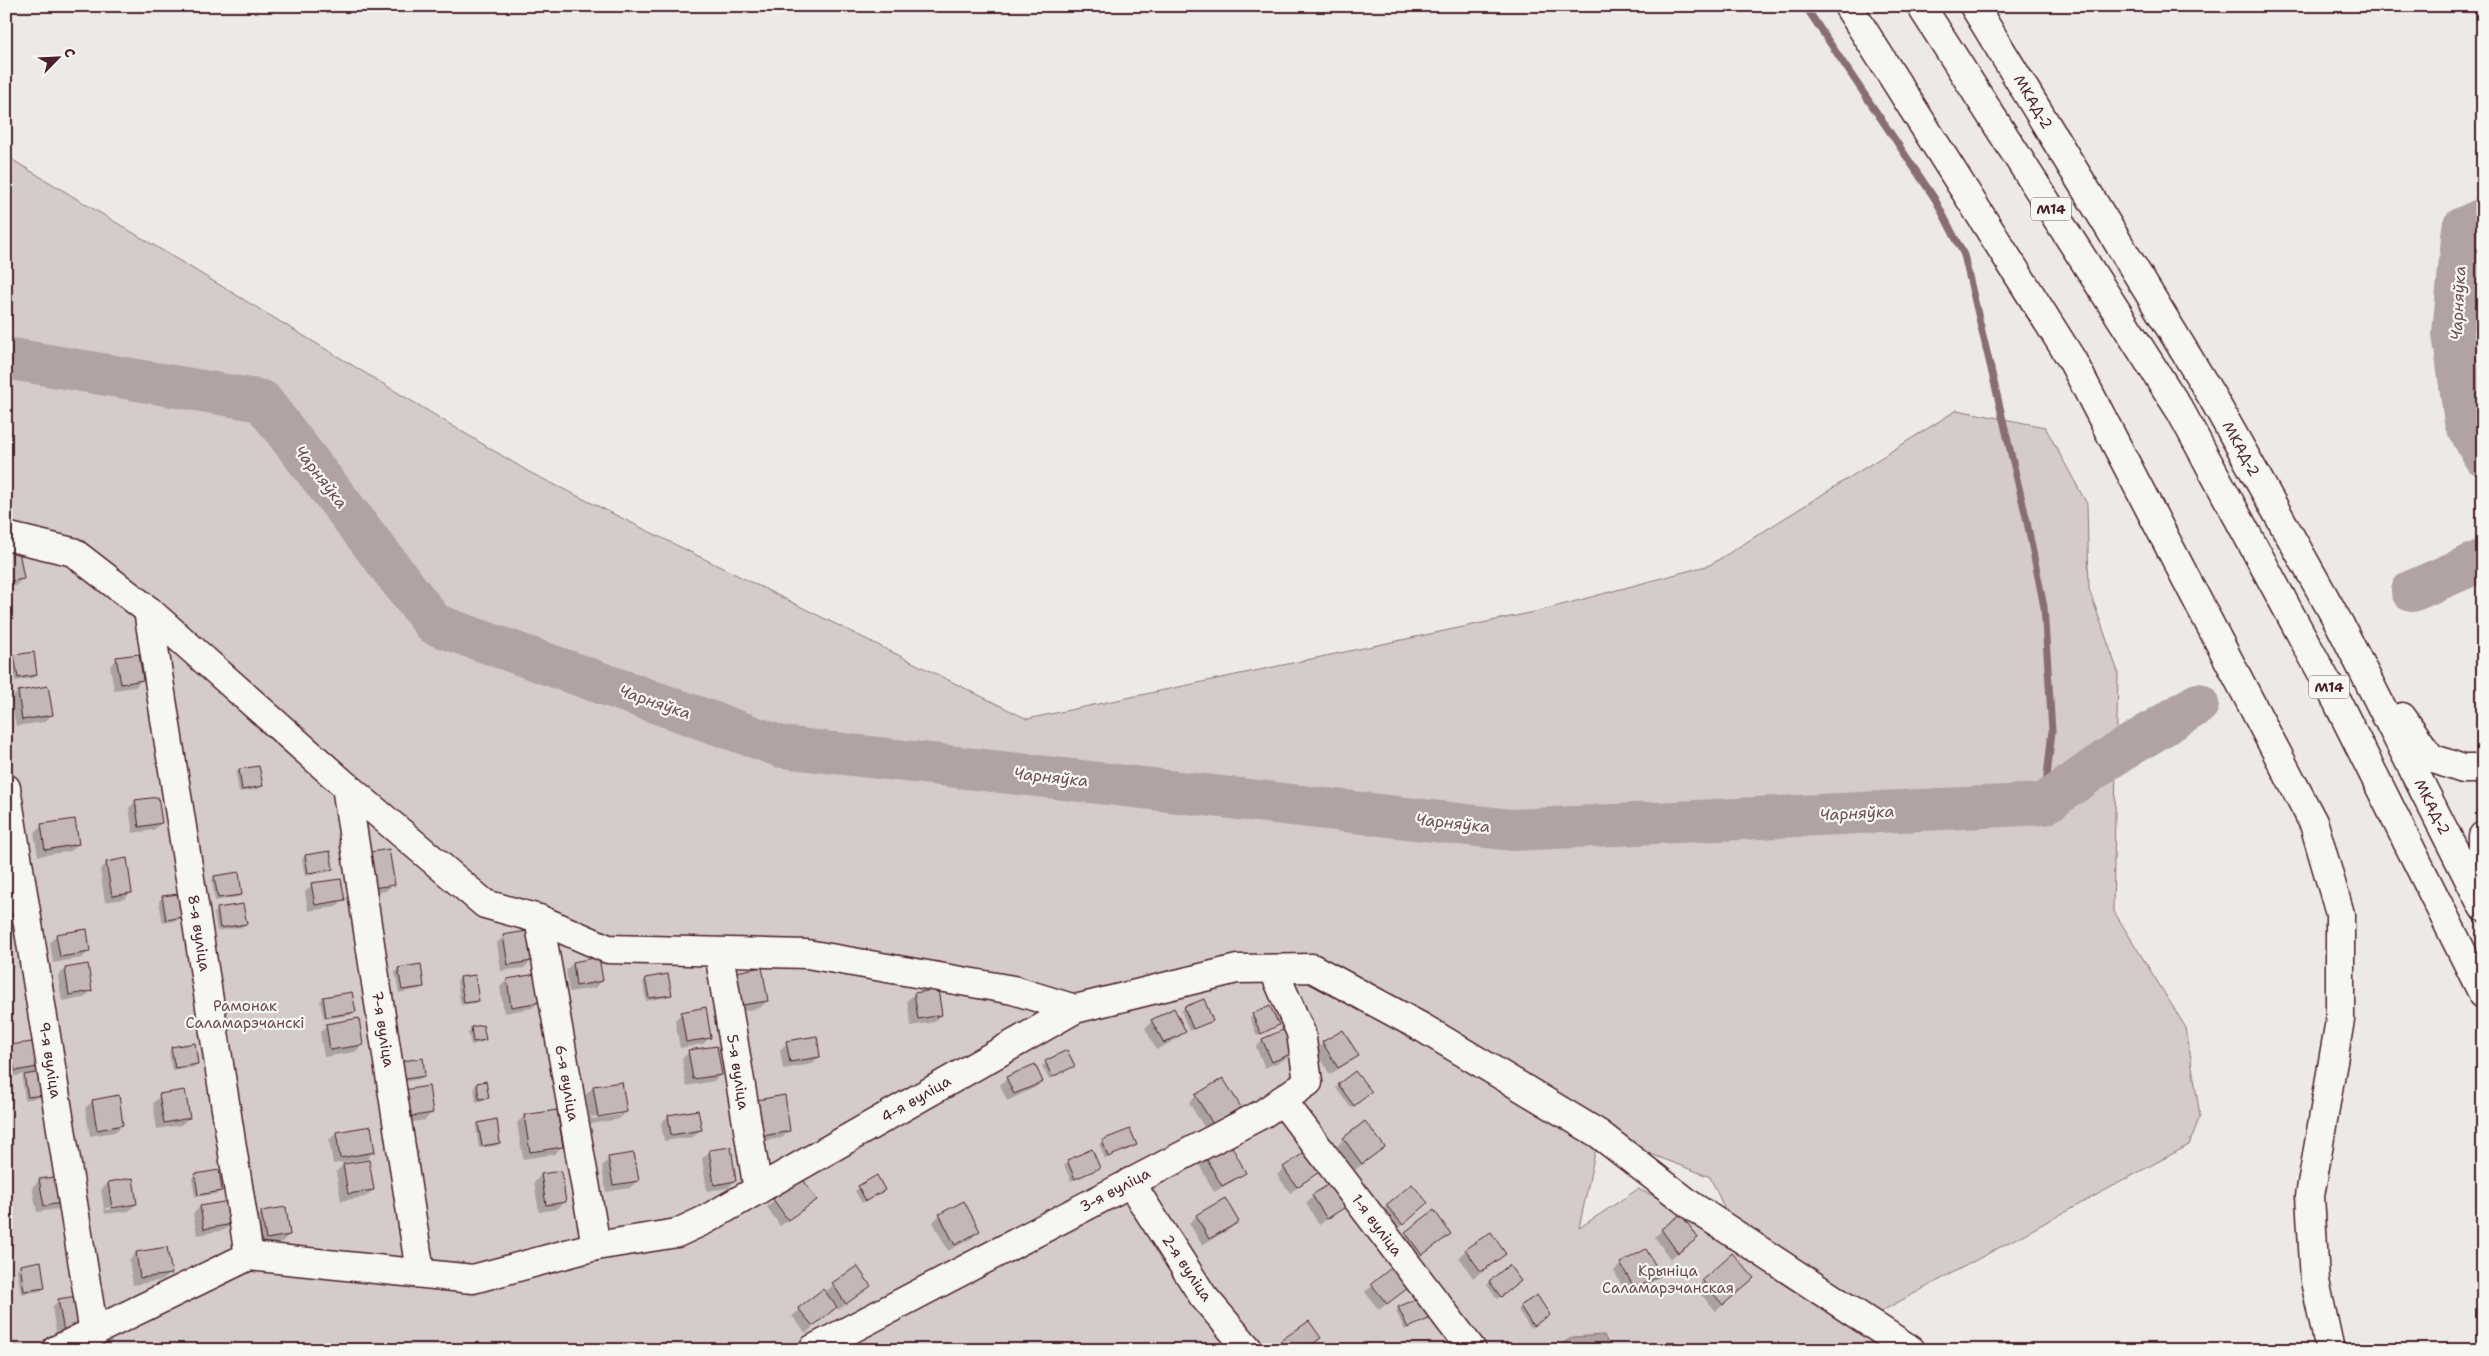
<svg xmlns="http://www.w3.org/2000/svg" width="2489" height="1356" font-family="'Shantell Sans',sans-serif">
	<rect width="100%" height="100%" fill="#ece9e6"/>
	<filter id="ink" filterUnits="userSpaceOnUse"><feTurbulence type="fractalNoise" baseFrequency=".02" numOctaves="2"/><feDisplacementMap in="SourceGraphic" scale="10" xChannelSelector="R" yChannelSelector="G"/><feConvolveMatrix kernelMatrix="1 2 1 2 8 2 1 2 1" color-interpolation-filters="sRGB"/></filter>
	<g filter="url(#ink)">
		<path fill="#d4cbca" stroke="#8f757a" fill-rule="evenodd" d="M6,156L529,472L1027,719L1539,611L1710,565L1957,410L2045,427L2087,504L2089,589L2118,672L2113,910L2186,1028L2200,1116L2189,1145L1867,1319L1911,1350H6ZM1599,1134L1710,1177L1736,1233L1638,1189L1579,1228Z"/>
		<polygon fill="#b1a2a3" stroke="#886e73" points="1604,1335 1611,1350 1552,1350 1573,1337"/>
		<g fill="#0003" fill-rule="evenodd">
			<polygon points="6,555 22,579 15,586 6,587"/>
			<polygon points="15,656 36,675 33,678 15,681 12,659"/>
			<polygon points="117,659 142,680 135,687 114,690 110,666"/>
			<polygon points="18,692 52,714 45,722 16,726 11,699"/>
			<polygon points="239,770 261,786 258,789 239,792 236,773"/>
			<polygon points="136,801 161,823 154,830 133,833 129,808"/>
			<polygon points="42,826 78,844 71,851 38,856 34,833"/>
			<polygon points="305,856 332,869 329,872 305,876 302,859"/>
			<polygon points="358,862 393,884 386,891 364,895"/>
			<polygon points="107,863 131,892 124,899 105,902 100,870"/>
			<polygon points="215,877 241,894 238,897 215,901 212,880"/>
			<polygon points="312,885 343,900 336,907 308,911 305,892"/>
			<polygon points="162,898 181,917 178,920 163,923 159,901"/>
			<polygon points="6,901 22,931 15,938 6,940"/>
			<polygon points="218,910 245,924 242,927 217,931 214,913"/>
			<polygon points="57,935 89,951 82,958 53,963 50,942"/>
			<polygon points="504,936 531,961 524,968 501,971 497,943"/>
			<polygon points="598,959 602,981 595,988 569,992 566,970 573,963"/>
			<polygon points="65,969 91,991 84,998 62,1001 58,976"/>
			<polygon points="398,969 423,986 420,989 399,993 395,972"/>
			<polygon points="737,973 767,1001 760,1008 735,1012 730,980"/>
			<polygon points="460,978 478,1000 475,1003 461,1005 457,981"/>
			<polygon points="646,979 670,994 667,997 646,1001 643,982"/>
			<polygon points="507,980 540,1001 532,1008 504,1013 500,987"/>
			<polygon points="914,994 941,1015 934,1022 911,1026 907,1001"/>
			<polygon points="324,998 354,1011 351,1015 324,1019 320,1001"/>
			<polygon points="1203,1000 1211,1021 1189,1031 1181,1011"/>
			<polygon points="682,1013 710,1037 703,1044 680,1048 675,1020"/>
			<polygon points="1253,1015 1278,1025 1257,1036 1250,1018"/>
			<polygon points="1152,1021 1184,1032 1177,1039 1156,1050 1145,1028"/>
			<polygon points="327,1025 362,1045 355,1052 324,1057 320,1032"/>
			<polygon points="472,1029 484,1040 481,1043 471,1045 468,1032"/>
			<polygon points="1263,1040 1293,1052 1286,1059 1265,1068 1256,1047"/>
			<polygon points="787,1043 819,1057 812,1064 783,1069 780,1050"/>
			<polygon points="1323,1043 1357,1056 1330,1075 1316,1050"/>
			<polygon points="11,1046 41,1066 32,1075 46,1096 25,1100 22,1079 27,1074 8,1077 6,1051"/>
			<polygon points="172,1048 197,1064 194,1067 172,1071 169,1051"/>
			<polygon points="689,1052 721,1074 714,1081 686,1086 682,1059"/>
			<polygon points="1066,1052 1073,1066 1049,1079 1042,1066"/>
			<polygon points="397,1063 424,1076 421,1079 396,1083"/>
			<polygon points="1007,1078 1042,1081 1034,1088 1007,1101 1000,1085"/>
			<path d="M621,1083L626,1112L619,1119L591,1124L586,1095L593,1087ZM620,1112V1115L592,1119L591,1117Z"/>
			<polygon points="477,1084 488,1098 484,1101 476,1102 474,1087"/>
			<polygon points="1339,1085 1367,1095 1351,1108 1336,1088"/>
			<polygon points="428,1087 432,1113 425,1120 400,1124"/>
			<polygon points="160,1096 188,1118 181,1125 157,1129 153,1103"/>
			<polygon points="1196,1096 1239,1107 1232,1114 1206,1130 1189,1103"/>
			<polygon points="784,1097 789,1131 782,1138 756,1142"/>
			<polygon points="93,1101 122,1125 115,1132 90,1136 85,1108"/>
			<polygon points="697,1112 700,1130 693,1137 664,1141 661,1123 668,1116"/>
			<polygon points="524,1116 562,1146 555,1154 523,1159 517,1123"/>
			<polygon points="479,1124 499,1143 496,1146 479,1148 476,1127"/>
			<polygon points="336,1133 374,1151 367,1159 333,1164 329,1140"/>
			<polygon points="1344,1139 1376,1154 1355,1170 1337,1146"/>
			<polygon points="1103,1141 1136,1145 1105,1159 1099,1144"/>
			<polygon points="1091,1151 1099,1168 1071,1181 1064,1165"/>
			<polygon points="709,1152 735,1180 728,1188 707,1191 702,1159"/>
			<polygon points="1204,1154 1244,1172 1237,1179 1214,1192 1197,1161"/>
			<polygon points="609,1159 637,1181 630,1188 606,1192 602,1166"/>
			<polygon points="343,1165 373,1190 365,1197 341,1201 336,1172"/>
			<polygon points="1284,1168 1324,1168 1290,1193 1277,1175"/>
			<polygon points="560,1172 565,1202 557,1209 539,1212 534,1182 541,1175"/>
			<polygon points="196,1175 221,1191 217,1194 195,1197 192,1178"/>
			<polygon points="876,1177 880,1193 862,1203 855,1191"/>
			<polygon points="40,1180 65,1202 58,1209 37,1212 32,1187"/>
			<path d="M108,1183L136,1204L129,1211L105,1214L101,1190ZM130,1204V1206L106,1210L105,1208Z"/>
			<polygon points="1313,1196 1346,1206 1319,1225 1306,1203"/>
			<polygon points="774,1200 815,1200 780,1226 767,1207"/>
			<polygon points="1387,1206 1419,1210 1395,1231 1380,1213"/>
			<polygon points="200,1207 232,1223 225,1230 197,1235 193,1214"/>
			<polygon points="262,1212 289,1235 282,1242 259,1246 255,1219"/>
			<polygon points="1434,1212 1449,1233 1414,1261 1399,1240"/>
			<polygon points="940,1215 979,1231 972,1238 948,1251 933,1222"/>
			<polygon points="1197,1216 1237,1222 1230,1229 1202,1245 1189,1223"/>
			<polygon points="1662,1230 1697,1238 1670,1259 1655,1237"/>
			<polygon points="166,1248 170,1273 163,1280 133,1285 129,1260 136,1253"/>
			<polygon points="1466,1250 1505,1254 1473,1278 1459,1257"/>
			<polygon points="1732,1255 1746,1285 1716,1311 1695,1288"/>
			<polygon points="1621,1264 1659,1275 1652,1282 1627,1295 1614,1271"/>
			<polygon points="20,1266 44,1288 41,1291 21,1294 17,1269"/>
			<polygon points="1509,1267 1516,1284 1497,1299 1487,1285"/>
			<polygon points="857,1268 870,1286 838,1310 836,1307 806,1333 792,1316"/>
			<polygon points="1391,1270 1406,1288 1379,1310 1365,1292"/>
			<polygon points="59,1300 86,1328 57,1338 52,1307"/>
			<polygon points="1521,1307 1545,1318 1530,1328 1518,1310"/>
			<polygon points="1399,1308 1429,1318 1405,1330 1396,1311"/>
			<polygon points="1319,1338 1305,1350 1274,1349 1281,1342"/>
		</g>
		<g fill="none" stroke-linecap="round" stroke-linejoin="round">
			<polyline stroke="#886e73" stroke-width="7" points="1805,6 1935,199 1964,255 2026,517 2044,607 2052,731 2044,804"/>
			<g stroke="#b1a2a3" stroke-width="42">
				<polyline points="2483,219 2463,228 2453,333 2465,422 2483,455"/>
				<polyline points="6,358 262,401 434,624 782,747 1512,830 2044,804 2108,759 2198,704"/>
				<polyline points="2412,591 2483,560"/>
			</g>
		</g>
		<g fill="#c4b7b7" stroke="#4a1f2b">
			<polygon points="19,551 24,579 6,582 6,553"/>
			<polygon points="34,652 37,675 18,678 14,655"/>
			<polygon points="139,654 143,680 121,684 116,657"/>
			<polygon points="48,686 53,715 22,720 18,691"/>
			<polygon points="259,766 263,786 242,790 239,769"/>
			<polygon points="158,797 162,823 139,827 135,800"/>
			<polygon points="75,819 79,844 45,850 41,824"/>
			<polygon points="389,849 395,885 371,888 365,853"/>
			<polygon points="330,851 333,869 308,873 305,855"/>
			<polygon points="127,858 132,893 112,896 106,862"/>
			<polygon points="239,872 242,895 218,898 214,876"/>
			<polygon points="341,879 345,900 315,905 311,883"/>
			<polygon points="179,894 183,917 166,920 162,896"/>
			<polygon points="18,898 24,932 6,935 6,900"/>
			<polygon points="243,904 247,924 220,928 217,908"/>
			<polygon points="87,929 90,952 60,957 56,934"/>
			<polygon points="527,931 532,961 508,965 503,935"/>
			<polygon points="599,957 603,981 576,986 573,962"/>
			<polygon points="88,964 92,991 69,995 65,968"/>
			<polygon points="421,964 424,987 402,990 398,968"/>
			<polygon points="762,967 768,1001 742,1005 736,972"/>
			<polygon points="536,974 541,1002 511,1007 507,979"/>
			<polygon points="668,974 672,995 649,998 645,978"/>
			<polygon points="475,975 479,1001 464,1003 460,977"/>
			<polygon points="938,989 942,1015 918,1019 914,993"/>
			<polygon points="352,992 356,1012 326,1017 323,997"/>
			<polygon points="1204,999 1213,1021 1193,1029 1184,1007"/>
			<polygon points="1270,1006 1279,1025 1261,1034 1252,1014"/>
			<polygon points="706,1007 711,1038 686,1042 681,1012"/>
			<polygon points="1174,1008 1186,1032 1164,1043 1151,1020"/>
			<polygon points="359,1018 363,1045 330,1050 326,1024"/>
			<polygon points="483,1025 486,1040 473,1042 471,1027"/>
			<polygon points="1285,1029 1295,1052 1272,1062 1262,1039"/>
			<polygon points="1343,1030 1359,1056 1338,1068 1322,1042"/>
			<polygon points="817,1036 820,1057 790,1062 786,1041"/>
			<polygon points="39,1041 43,1066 15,1071 10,1045"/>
			<polygon points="195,1043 198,1064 175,1068 171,1047"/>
			<polygon points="717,1046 722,1075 693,1079 688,1050"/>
			<polygon points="1067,1050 1075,1066 1052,1077 1045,1061"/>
			<polygon points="423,1058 425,1076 399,1080 396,1062"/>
			<polygon points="1035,1064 1043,1082 1014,1094 1006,1077"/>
			<polygon points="47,1071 51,1094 28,1097 24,1075"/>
			<polygon points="1355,1071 1372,1092 1354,1106 1338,1084"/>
			<polygon points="1223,1078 1241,1107 1213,1124 1195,1095"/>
			<polygon points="486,1081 489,1098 479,1099 477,1083"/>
			<polygon points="622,1082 627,1112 598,1117 593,1086"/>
			<polygon points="429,1086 433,1113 407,1117 403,1090"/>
			<polygon points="185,1090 190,1118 164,1123 159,1094"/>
			<polygon points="119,1095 123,1125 97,1130 92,1100"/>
			<polygon points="785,1095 790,1131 763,1136 757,1100"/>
			<polygon points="557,1110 563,1147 530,1152 524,1115"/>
			<polygon points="698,1110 702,1130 671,1135 668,1115"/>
			<polygon points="497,1119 500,1143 482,1146 478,1123"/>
			<polygon points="1365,1121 1385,1147 1362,1164 1343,1138"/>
			<polygon points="371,1126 375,1152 340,1158 336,1132"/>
			<polygon points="1130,1129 1137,1145 1108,1157 1102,1140"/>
			<polygon points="1228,1139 1246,1173 1222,1186 1203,1153"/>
			<polygon points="731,1147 736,1181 714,1185 709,1150"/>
			<polygon points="1311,1148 1325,1168 1297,1187 1283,1167"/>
			<polygon points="1092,1149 1100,1168 1075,1179 1067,1160"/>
			<polygon points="634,1153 639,1181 613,1185 608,1157"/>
			<polygon points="369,1160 374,1190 348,1194 343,1164"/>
			<polygon points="219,1170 222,1191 198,1195 195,1174"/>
			<polygon points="561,1171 566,1202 546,1205 541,1174"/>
			<polygon points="877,1175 885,1190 866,1201 858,1186"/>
			<polygon points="62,1176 66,1202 44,1206 39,1179"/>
			<polygon points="133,1178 137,1204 112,1208 108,1182"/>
			<polygon points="802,1178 817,1200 788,1220 773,1199"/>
			<polygon points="1332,1182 1347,1206 1327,1219 1312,1195"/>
			<polygon points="1412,1184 1428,1203 1403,1225 1386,1205"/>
			<polygon points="1225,1198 1239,1222 1209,1239 1196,1215"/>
			<polygon points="229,1201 233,1224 204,1229 200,1206"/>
			<polygon points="964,1201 980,1231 955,1245 939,1214"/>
			<polygon points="286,1207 290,1235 266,1239 261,1211"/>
			<polygon points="1434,1210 1451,1234 1422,1255 1405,1232"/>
			<polygon points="1681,1214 1698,1238 1678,1253 1661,1229"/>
			<polygon points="1491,1232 1506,1254 1481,1272 1465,1249"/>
			<polygon points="167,1247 172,1274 140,1278 136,1252"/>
			<polygon points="1646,1249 1661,1275 1635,1289 1620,1263"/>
			<polygon points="1732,1253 1754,1278 1723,1305 1702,1280"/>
			<polygon points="41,1261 45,1288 24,1291 20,1265"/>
			<polygon points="1509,1265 1521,1281 1501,1297 1489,1281"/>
			<polygon points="857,1266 871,1286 846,1304 832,1283"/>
			<polygon points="1391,1268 1408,1288 1387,1304 1371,1284"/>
			<polygon points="823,1289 837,1307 813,1326 798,1308"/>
			<polygon points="83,1295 88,1328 64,1332 58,1299"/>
			<polygon points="1537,1295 1550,1315 1533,1326 1520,1306"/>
			<polygon points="1421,1297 1431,1318 1408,1328 1398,1307"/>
			<polygon points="1309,1321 1321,1338 1304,1350 1286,1350 1280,1341"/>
		</g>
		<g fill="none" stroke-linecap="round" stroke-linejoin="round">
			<defs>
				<g id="minor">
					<polyline points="1848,6 2072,360 2314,824 2340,914 2340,1020 2310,1196 2315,1281 2330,1350"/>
					<polyline points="6,536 73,552 148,610 346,786 485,904 539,919 608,949 807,954 1013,990 1075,1009 1237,969 1312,968 1423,1028 1599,1134 1692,1206 1911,1350"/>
					<polyline points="148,610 249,1256"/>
					<polyline points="346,786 420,1272"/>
					<polyline points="6,788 94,1333"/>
					<polyline points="539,919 596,1246"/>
					<polyline points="719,953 758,1190"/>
					<polyline points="1282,1100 1472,1350"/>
					<polyline points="1130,1182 1203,1296 1249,1350"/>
					<polyline points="813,1349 1264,1113 1308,1082 1301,1033 1273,969"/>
					<polyline points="56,1350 249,1256 473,1279 596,1246 677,1233 705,1220 1075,1009"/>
				</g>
				<g id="highway">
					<polyline points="1921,6 2181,412 2337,701 2483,994"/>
					<polyline points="1974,6 2211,395 2340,625 2483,907"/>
					<polyline points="2402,717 2431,758 2463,769 2483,769"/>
					<polyline points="2483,836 2483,857"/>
				</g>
			</defs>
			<use href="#minor" stroke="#4a1f2b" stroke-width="31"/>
			<use href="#highway" stroke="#4a1f2b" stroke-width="31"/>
			<use href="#minor" stroke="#f6f6f2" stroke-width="28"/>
			<use href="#highway" stroke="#f6f6f2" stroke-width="28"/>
		</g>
	</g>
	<g text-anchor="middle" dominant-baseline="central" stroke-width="4.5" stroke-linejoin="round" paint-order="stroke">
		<g fill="#f6f6f2" stroke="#7e6067" stroke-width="1">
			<rect x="2031" y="197.5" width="40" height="23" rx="4"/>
			<rect x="2309" y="675.5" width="40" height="23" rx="4"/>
		</g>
		<g font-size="14" font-weight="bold" fill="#4a1f2b">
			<text x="2051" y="209">М14</text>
			<text x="2329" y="687">М14</text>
		</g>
		<g font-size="15" fill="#4a1f2b" stroke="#f6f6f2">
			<text transform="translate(2033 102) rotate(59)">МКАД-2</text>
			<text transform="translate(2241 449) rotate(61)">МКАД-2</text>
			<text transform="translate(2432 807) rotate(63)">МКАД-2</text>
			<text transform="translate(199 933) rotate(81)">8-я вуліца</text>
			<text transform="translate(383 1029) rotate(81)">7-я вуліца</text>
			<text transform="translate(50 1060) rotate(81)">9-я вуліца</text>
			<text transform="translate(738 1072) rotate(81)">5-я вуліца</text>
			<text transform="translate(567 1083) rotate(80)">6-я вуліца</text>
			<text transform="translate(916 1099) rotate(-30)">4-я вуліца</text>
			<text transform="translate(1115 1190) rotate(-28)">3-я вуліца</text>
			<text transform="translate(1377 1225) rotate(53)">1-я вуліца</text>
			<text transform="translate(1187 1268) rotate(56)">2-я вуліца</text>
		</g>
		<g font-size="15" fill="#6c4a53" stroke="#f6f6f2">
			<text x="245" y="1006">Рамонак<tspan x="245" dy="17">Саламарэчанскі</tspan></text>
			<text x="1668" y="1271">Крыніца<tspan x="1668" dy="17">Саламарэчанская</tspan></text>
		</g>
		<g font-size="16" font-style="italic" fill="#6e4d55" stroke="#f6f6f2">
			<text transform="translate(2458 303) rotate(-87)">Чарняўка</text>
			<text transform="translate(321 477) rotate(52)">Чарняўка</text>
			<text transform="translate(655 702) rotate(19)">Чарняўка</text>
			<text transform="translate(1051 777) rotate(6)">Чарняўка</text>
			<text transform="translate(1857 813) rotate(-3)">Чарняўка</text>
			<text transform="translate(1453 823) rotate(6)">Чарняўка</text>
		</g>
	</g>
	<rect width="2489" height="1356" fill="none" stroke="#f6f6f2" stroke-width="25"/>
	<rect x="12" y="12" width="2464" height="1331" fill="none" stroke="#4a1f2b" stroke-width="2" filter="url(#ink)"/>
	<g transform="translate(58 58) rotate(66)" stroke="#f6f6f2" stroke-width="4" paint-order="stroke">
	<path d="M0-4L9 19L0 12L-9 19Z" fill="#4a1f2b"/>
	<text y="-8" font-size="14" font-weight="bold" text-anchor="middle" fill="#4a1f2b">С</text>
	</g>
</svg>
